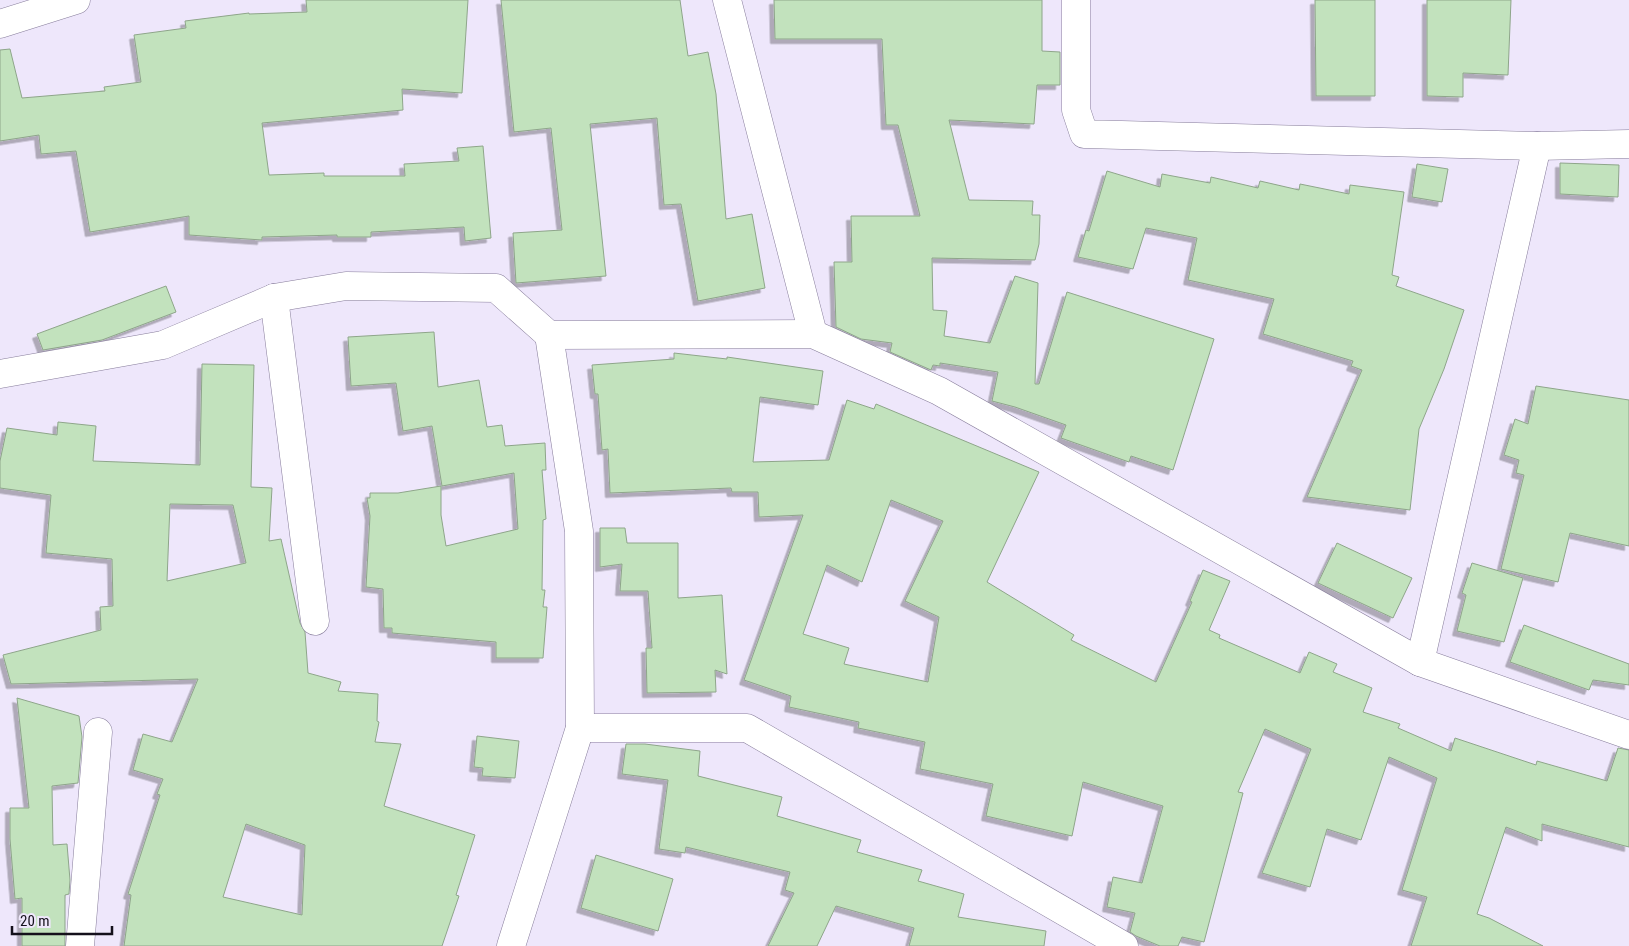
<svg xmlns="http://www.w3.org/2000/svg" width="1629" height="946" font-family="'Roboto Condensed',sans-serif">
	<defs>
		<filter id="shadow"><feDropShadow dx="-4.5" dy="4.5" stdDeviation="0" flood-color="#0004"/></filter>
	</defs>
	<rect width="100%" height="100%" fill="#eee7fb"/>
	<g fill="#c2e2bd" stroke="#8ea58a" fill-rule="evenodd" filter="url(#shadow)">
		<polygon points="306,0 468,0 462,93 402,89 403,110 262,123 269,175 324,173 324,176 405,176 404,164 459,161 457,148 483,146 491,238 465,241 464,227 371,232 371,237 337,237 337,235 262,237 262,240 189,235 189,216 90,232 76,151 41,154 39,135 0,141 0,50 10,49 22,98 105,91 104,87 141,82 134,35 186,28 185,21 249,13 249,14 307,12"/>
		<polygon points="501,0 680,0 688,56 708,52 716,94 726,219 752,214 765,288 698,301 681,204 664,205 657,118 590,124 606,276 516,283 513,233 562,230 551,128 514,132"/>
		<polygon points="774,0 1042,0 1042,51 1060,52 1060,85 1037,85 1034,124 949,120 969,200 1033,201 1032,215 1040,215 1039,244 1035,260 932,258 933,310 947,311 944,336 990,343 1015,276 1038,283 1035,384 1039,384 1067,292 1214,339 1173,470 1131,456 1129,462 1061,438 1066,425 1015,407 992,401 998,372 940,363 940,366 933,365 931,370 890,352 892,343 861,339 836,327 834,262 852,262 851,216 920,216 898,125 886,125 882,39 775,39"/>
		<polygon points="1315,0 1375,0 1375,96 1316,96"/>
		<polygon points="1427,0 1511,0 1508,75 1463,73 1463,97 1427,96"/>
		<polygon points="1560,163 1619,165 1618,197 1560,194"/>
		<polygon points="1417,164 1448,169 1442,202 1412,197"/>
		<polygon points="1107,171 1160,187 1162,174 1210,183 1211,177 1258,188 1260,181 1299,190 1300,184 1349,194 1350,185 1404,192 1392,275 1399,277 1396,286 1464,310 1444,369 1419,429 1410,510 1307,497 1362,370 1351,366 1353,361 1263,334 1274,299 1188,280 1197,238 1146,228 1133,269 1078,257 1086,230 1089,231"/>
		<polygon points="166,286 176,312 102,340 43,350 37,334"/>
		<polygon points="434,332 438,387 479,380 487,427 502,425 505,446 545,443 546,470 542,470 546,519 543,520 542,590 545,590 543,607 547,607 543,658 496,658 496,642 392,633 392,628 384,628 383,589 366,587 370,516 367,498 370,498 370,493 398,493 441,486 441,515 446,546 518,529 514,473 442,486 432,426 403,431 396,383 351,386 348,337"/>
		<path d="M674,353L727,359V357L823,371L818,405L760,397L753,462L829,460L847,400L874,409L876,404L1039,472L987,582L1074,635L1071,640L1156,682L1192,602L1190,601L1203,570L1230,581L1209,630L1220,635L1219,638L1300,673L1309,652L1337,664L1333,672L1372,688L1363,712L1400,724L1398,728L1451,751L1455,738L1536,765L1537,761L1607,781L1618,748L1629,750V847L1542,824V841L1506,827L1477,914L1489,918L1543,946H1411L1427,897L1402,890L1437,778L1389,757L1361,840L1327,829L1310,887L1262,873L1311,749L1265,729L1238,792L1243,793L1204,942L1182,937L1178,946H1160L1136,936L1130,932L1135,913L1107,907L1113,877L1142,883L1163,806L1083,782L1072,836L986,816L993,784L920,769L925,742L858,728L859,722L789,707L791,696L744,680L803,515L759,517L758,492H732L731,488L610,493L608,449L602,450L598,394H595L592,365L674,359ZM891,500L943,521L905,601L939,617L928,682L844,664L849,648L803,634L827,565L862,582Z"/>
		<path d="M202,364L254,365L251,487L272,488L269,541L281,539L300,623L305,632L308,673L341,682L338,691L378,694L377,721L379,722L375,742L401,744L384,806L475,835L456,895L459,896L442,946H124L131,895L128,894L160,795L157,794L163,779L133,770L143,734L172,742L198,679L11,684L3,655L101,630L100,607L113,606L112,559L46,553L51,495L0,488V461L7,428L57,435L58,422L96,426L93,461L200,465ZM170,504L233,505L246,563L167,581ZM246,824L305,845L302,915L223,897Z"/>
		<polygon points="1536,386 1629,400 1629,546 1570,533 1558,582 1501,569 1524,475 1516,473 1519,460 1504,455 1515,419 1528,424"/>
		<polygon points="600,528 625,528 627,543 678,543 678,598 722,595 727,674 715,670 716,692 647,693 646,648 652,648 648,591 620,591 622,564 600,567"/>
		<polygon points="1337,543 1412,578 1393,618 1318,583"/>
		<polygon points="1472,563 1523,578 1504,642 1457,631 1466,595 1462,593"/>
		<polygon points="1524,625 1629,664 1629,685 1593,680 1589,690 1510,662"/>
		<polygon points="17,698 79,716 82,737 78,783 52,786 53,845 67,844 70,880 69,894 65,895 65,946 22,946 22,898 15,899 10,839 10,808 29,808"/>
		<polygon points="477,736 519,741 515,778 482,776 483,768 474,767"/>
		<polygon points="626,744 645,744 700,751 698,776 782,797 777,816 861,840 857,852 922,870 918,881 964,894 958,917 1046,931 1044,946 909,946 914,928 836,906 817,946 768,946 794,893 785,890 790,872 686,847 685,853 659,849 668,780 622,774"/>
		<polygon points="596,855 673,879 658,931 581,908"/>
	</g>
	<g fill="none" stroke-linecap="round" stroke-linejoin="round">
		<defs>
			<g id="street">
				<polyline points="727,0 813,334"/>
				<polyline points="1076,0 1076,110 1084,134 1537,146 1629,144"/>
				<polyline points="0,24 76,0"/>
				<polyline points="274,298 315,621"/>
				<polyline points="0,374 163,345 274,298 346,286 496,288 549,335 813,334 939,391 1420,662 1629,735"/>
				<polyline points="1420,662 1537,146"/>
				<polyline points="580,728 747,728 1124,946"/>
				<polyline points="80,946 98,732"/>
				<polyline points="511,946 580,728 579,531 549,335"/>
			</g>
		</defs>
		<use href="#street" stroke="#877d9b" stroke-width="29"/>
		<use href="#street" stroke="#fff" stroke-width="28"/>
	</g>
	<path d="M12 926v8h100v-8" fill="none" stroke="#14101b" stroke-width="2.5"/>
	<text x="20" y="926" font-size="15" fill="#14101b" stroke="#eee7fb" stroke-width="4" paint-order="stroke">20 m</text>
</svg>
